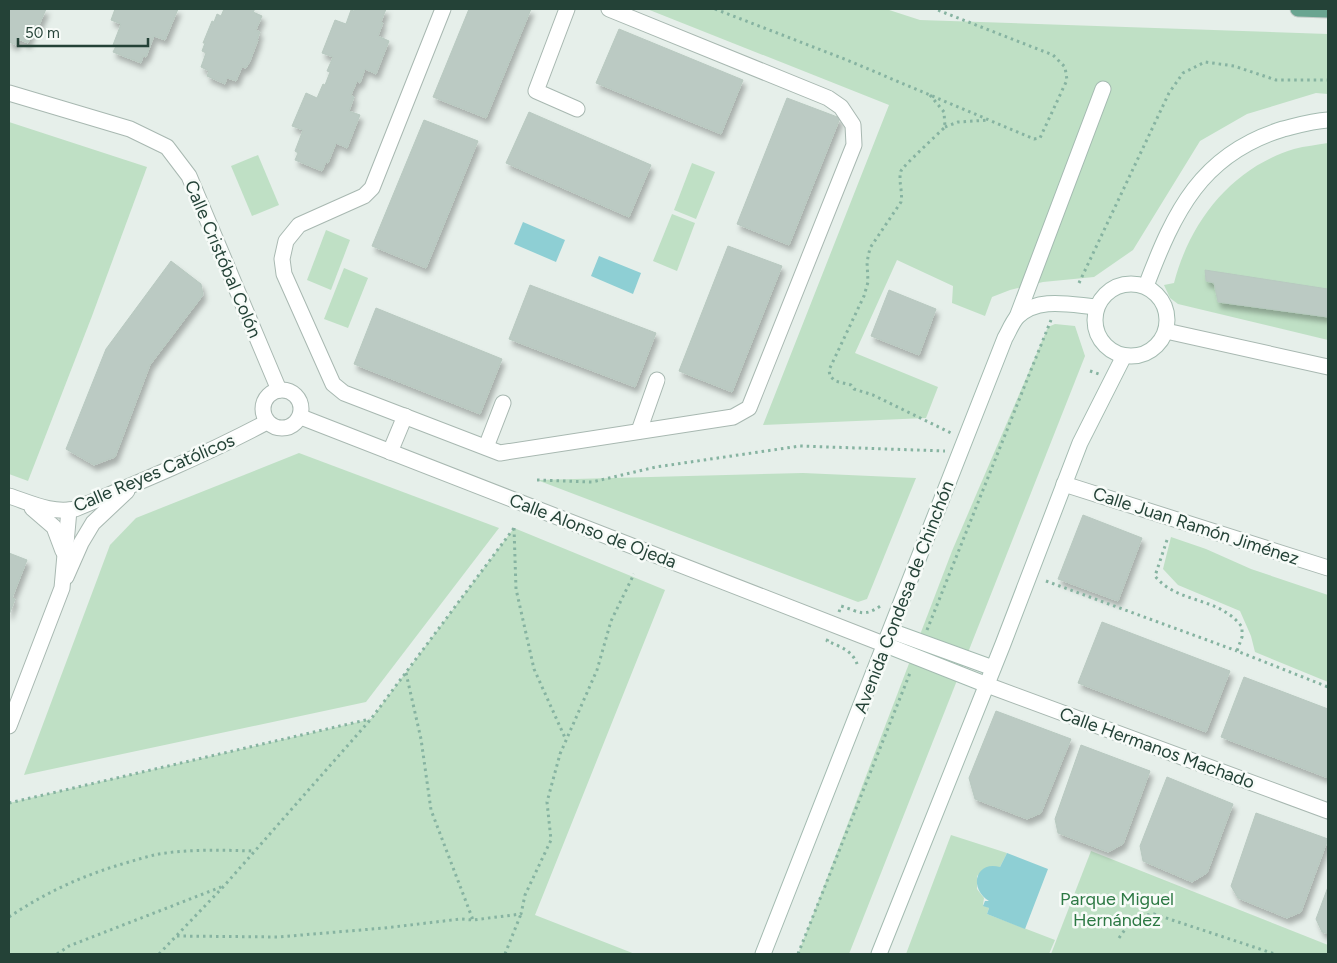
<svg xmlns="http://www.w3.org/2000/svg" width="1337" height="963" font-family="Figtree,sans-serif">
	<defs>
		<filter id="shadow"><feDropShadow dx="3" dy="5.5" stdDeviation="2.5" flood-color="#0004"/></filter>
	</defs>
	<rect width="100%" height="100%" fill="#e6efea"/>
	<g fill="#bfe0c5">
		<polygon points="647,9 886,9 920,20 1328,34 1328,94 1316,93 1247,114 1200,141 1133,250 1094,277 1043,282 1010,290 992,297 985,316 952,303 953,286 897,260 855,353 938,387 926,418 763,425 889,105"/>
		<polygon points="9,122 147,167 92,316 28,481 9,474"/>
		<path d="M1328,143V340L1178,304L1170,298L1164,285L1174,283C1190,221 1232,168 1294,149C1305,146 1317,145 1328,143Z"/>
		<polygon points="258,155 279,205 252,216 231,166"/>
		<polygon points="692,163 715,172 696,219 674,210"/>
		<polygon points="672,214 695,223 677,271 653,261"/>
		<polygon points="326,230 350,240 331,290 307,280"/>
		<polygon points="344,268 368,278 348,328 324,319"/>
		<polygon points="1055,324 1075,326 1085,356 849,954 798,954 952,551 1048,327"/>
		<polygon points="299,453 499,528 366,702 24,775 110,545 136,518"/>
		<polygon points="803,473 916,478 867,599 858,602 537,480"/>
		<polygon points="514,528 665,590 535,915 635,954 9,954 9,803 371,719"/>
		<polygon points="1171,537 1206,549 1251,569 1328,595 1328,682 1255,652 1251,636 1240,611 1178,585 1163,569"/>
		<polygon points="951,835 1007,853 1000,867 988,867 977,876 977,889 984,898 983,905 989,908 987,914 1055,940 1049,954 906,954"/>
		<polygon points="1091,851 1328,945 1328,954 1051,954"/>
	</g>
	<g fill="#8ecfd4">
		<polygon points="523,222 565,240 556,262 514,244"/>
		<polygon points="599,256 641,273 633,294 591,276"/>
		<path d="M1007,853L1048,869L1025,929L987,914L989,908L983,906L985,901H989C968,888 976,860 1000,867Z"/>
	</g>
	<g fill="#bbcac3" stroke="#b8c9c0" filter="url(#shadow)">
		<polygon points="9,9 46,9 37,30 33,29 28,43 18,39 16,45 9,42"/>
		<polygon points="115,9 178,9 165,40 154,36 146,57 143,56 141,63 113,52 116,46 113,45 121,24 111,20"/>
		<polygon points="224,9 255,9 253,12 262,16 256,30 260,32 257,40 258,40 250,61 246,68 242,67 236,81 227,78 225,84 207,76 209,71 201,67 206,53 202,51 205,43 203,43 212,21 214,22 217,14 221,16"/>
		<polygon points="355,9 386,9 381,22 383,23 378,36 389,41 376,74 365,69 360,83 357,81 351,95 354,97 349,111 360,115 347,148 336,143 328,163 326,162 322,171 295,160 298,153 295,151 303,130 292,126 306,93 317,98 323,84 325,85 330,72 327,71 333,57 322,53 335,20 346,24 351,10 354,11"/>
		<polygon points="469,9 531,9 486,118 433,97"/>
		<polygon points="619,29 743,80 721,134 596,83"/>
		<polygon points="787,98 840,118 789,245 737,224"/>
		<polygon points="529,112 651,165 629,217 506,163"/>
		<polygon points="424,120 478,141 426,268 372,246"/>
		<polygon points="728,246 782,266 732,392 679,371"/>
		<polygon points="171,261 201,284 203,295 150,365 115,457 94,465 66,449 106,349"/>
		<polygon points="1205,270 1328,289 1328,317 1218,302 1214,283 1206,281"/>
		<polygon points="530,285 656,333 635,387 509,339"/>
		<polygon points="889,290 936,309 919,355 871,336"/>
		<polygon points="376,308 502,359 480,414 354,364"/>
		<polygon points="1083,515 1142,538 1118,601 1058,579"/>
		<polygon points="9,553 27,560 12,598 15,599 9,615"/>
		<polygon points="1102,622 1230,671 1206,732 1078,683"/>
		<polygon points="1244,677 1328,709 1328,778 1221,737"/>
		<polygon points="996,711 1071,739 1041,813 1027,819 975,799 969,778"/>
		<polygon points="1081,745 1150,771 1123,844 1108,852 1058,833 1055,819"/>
		<polygon points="1167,777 1233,804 1207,873 1192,882 1143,861 1140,846"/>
		<polygon points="1256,813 1328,839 1301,912 1287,918 1238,898 1231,886"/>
		<polygon points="1328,887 1328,934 1322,932 1316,919"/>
	</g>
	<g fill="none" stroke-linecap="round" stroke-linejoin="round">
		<defs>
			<g id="street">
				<polyline points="443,9 372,188 364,196 299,225 286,241 282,259 284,274 333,384 344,393 500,453 733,417 749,408 854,145 853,125 841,107 828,98 609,9"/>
				<polyline points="567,9 536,91 577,109"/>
				<polyline points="9,93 130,129 167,147 189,176 279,390"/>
				<polyline points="1166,331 1328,367"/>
				<circle cx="282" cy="409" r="19"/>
				<polyline points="301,417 886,645"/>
				<polyline points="639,431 657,380"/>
				<polyline points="486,447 503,403"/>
				<polyline points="390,452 405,416"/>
				<polyline points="1064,484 1328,568"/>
				<path d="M9,496C31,503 52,514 75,509C140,482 205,455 267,422"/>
				<polyline points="32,508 54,527 63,551"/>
				<polyline points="66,577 81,543 93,523 127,491"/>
				<polyline points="987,685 1328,811"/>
				<polyline points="9,726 62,588 69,510"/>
			</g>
			<g id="secondary">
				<circle cx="1131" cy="320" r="36"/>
				<path d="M1146,286C1174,212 1201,154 1283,129C1299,125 1312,121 1328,120"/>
				<polyline points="1017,317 1103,89"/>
				<polyline points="891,631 993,668"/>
				<polyline points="886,645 987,685"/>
				<path d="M763,954L1005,338C1009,331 1012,323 1017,317C1038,296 1071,305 1097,307"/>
				<polyline points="879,954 1003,644 1080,443 1124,356"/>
			</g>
			<polyline id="primary" points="1298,9 1328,10"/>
		</defs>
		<use href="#street" stroke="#a8b8b1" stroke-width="17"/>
		<use href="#secondary" stroke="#a4bbb1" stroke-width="17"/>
		<use href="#primary" stroke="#c2cac7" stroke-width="17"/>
		<g stroke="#86b3a1" stroke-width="3" stroke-dasharray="2.5 4" stroke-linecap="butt">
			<polyline points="715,9 847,60 1034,139 1040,138 1067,80 1065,67 1053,55 935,9"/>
			<path d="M930,95L944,112L945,127C939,133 902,167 901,171C898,180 903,192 901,202L870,248L867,262L868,282L864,296L829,370L830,376L835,381L851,385L854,389L873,395L951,433"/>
			<polyline points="945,127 958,122 989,120"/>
			<polyline points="1079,283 1169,93 1183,73 1205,62 1234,66 1276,80 1328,80"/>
			<polyline points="1090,371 1099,374"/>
			<polyline points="537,480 592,482 656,467 800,446 945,451"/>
			<polyline points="514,528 516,589 534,669 566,740"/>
			<path d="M1167,540L1155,576C1177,604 1219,596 1242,627V637L1237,651L1328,687"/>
			<polyline points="1046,581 1237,651"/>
			<path d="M839,612L841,606C861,612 863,618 882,605"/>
			<polyline points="927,630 1051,320"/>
			<path d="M828,639L827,641C841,647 854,651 858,667"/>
			<polyline points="406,673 421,739 431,810 473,920"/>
			<polyline points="9,803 370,719"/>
			<path d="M9,917C46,892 86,874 129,862C139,859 149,856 159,854C190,849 222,850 254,851"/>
			<polyline points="177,936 278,937 384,928 461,919 473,920 521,914 525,895 551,840 547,802 560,754 597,670 611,621 634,574"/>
			<polyline points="1119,938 1134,917 1154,914 1275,954"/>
			<polyline points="57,954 69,946 221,887"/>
			<polyline points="159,954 224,886 371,719 514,528"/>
			<polyline points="505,954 521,914"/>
			<polyline points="798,954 910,673"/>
		</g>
		<use href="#street" stroke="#fff" stroke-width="15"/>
		<use href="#secondary" stroke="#fff" stroke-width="15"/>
		<use href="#primary" stroke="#6aa591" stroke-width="15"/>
	</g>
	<g text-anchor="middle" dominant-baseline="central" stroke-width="5" stroke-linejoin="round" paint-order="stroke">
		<g font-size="18" fill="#244237" stroke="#f7fbf8">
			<text transform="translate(223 259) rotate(67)">Calle Cristóbal Colón</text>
			<text transform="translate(154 473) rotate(-23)">Calle Reyes Católicos</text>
			<text transform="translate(1196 526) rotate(18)">Calle Juan Ramón Jiménez</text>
			<text transform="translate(593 531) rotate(21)">Calle Alonso de Ojeda</text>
			<text transform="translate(904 597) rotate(-69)">Avenida Condesa de Chinchón</text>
			<text transform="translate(1157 748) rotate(20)">Calle Hermanos Machado</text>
		</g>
		<g font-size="18" fill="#2d7944" stroke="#f7fbf8">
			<text x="1117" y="899">Parque Miguel<tspan x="1117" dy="21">Hernández</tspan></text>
		</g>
	</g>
	<rect width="1337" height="963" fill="none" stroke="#244237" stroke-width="20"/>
	<path d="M18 38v8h130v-8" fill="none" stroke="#244237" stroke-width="2.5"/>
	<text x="25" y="38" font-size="15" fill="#244237" stroke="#f7fbf8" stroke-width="4" paint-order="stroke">50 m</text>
</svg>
